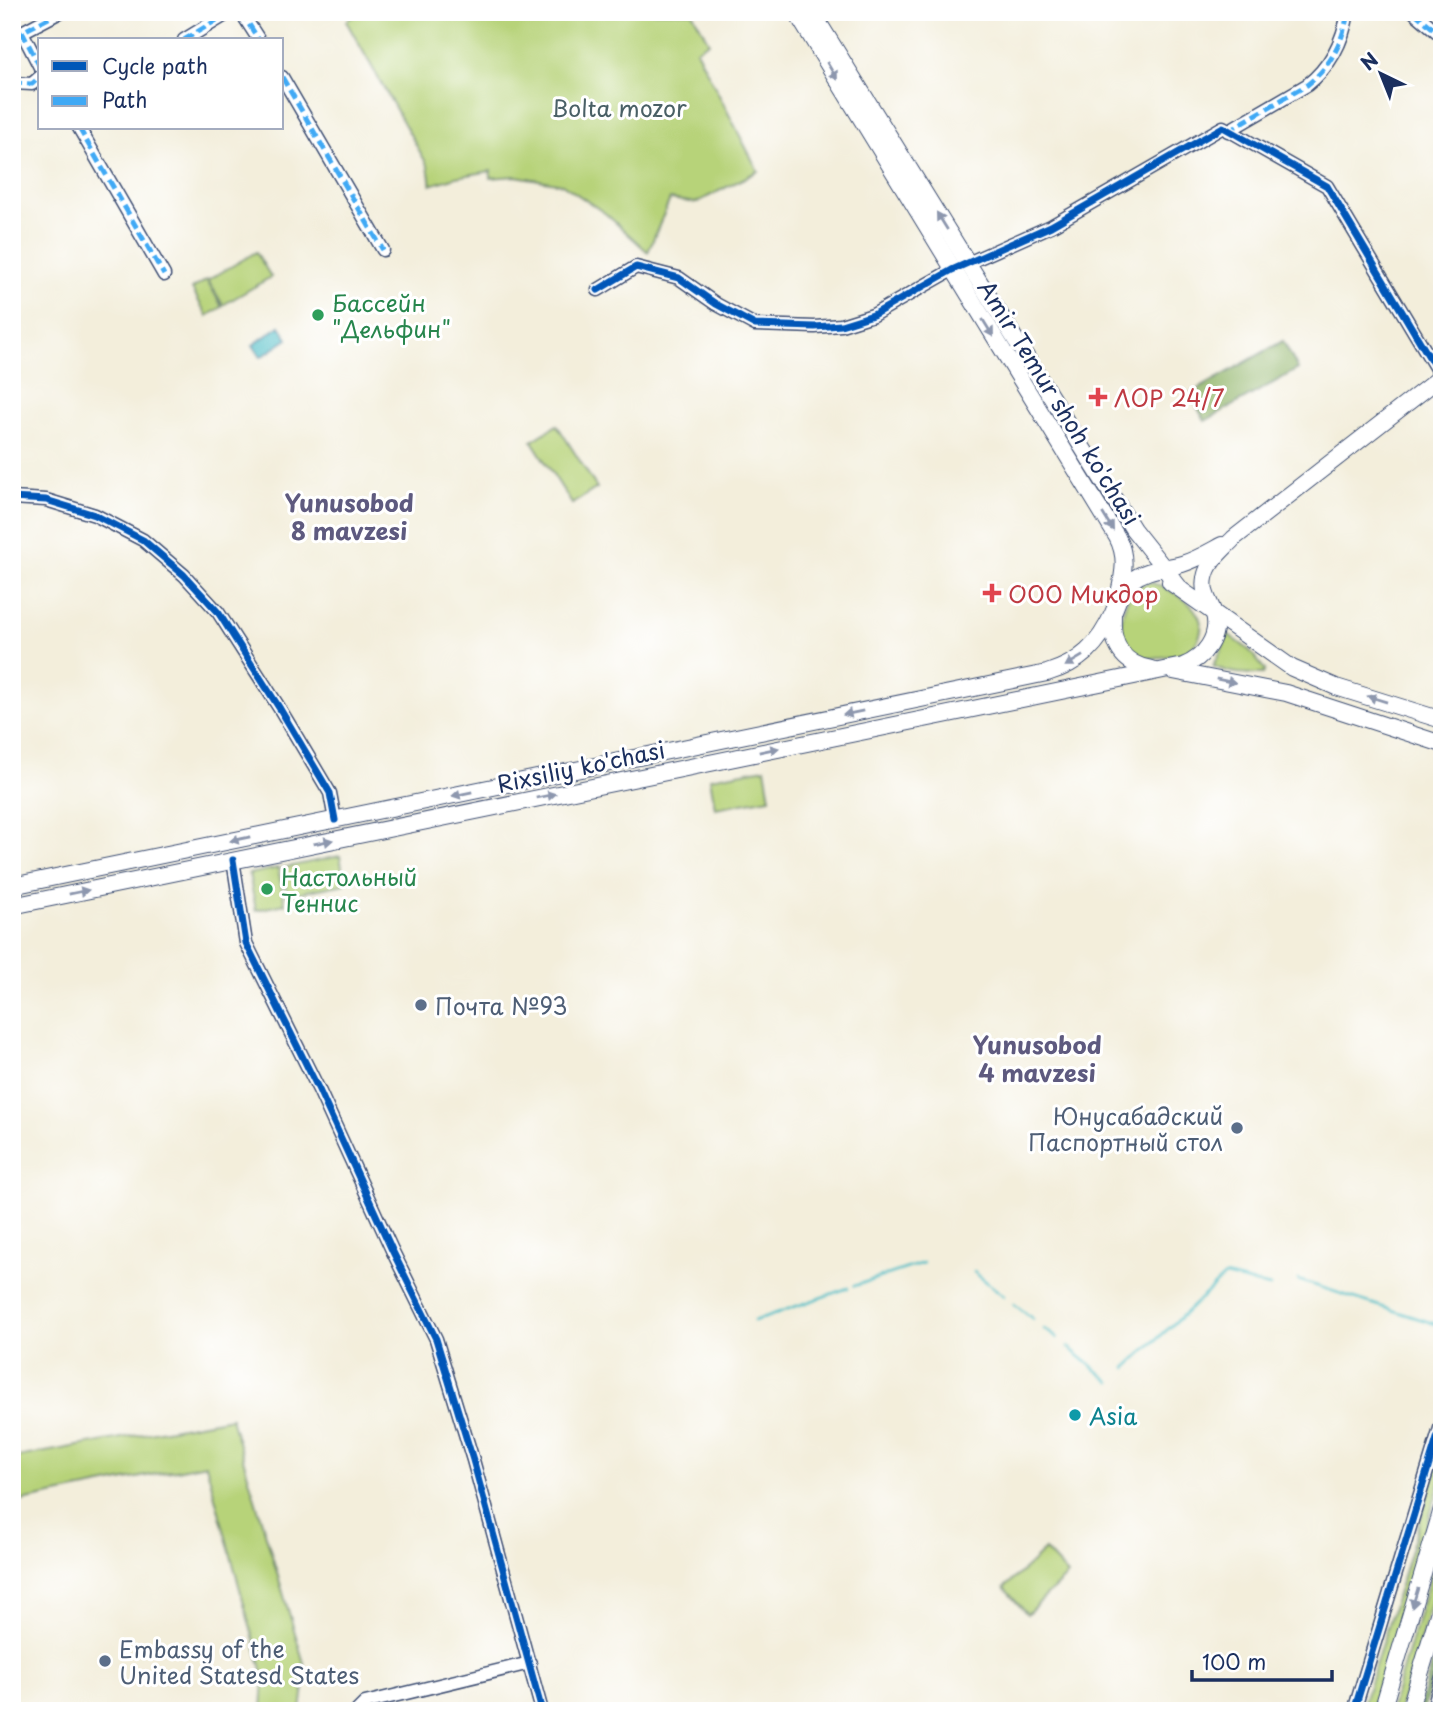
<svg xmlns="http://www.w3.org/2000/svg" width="1454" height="1723" font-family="'Playpen Sans',sans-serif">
	<rect width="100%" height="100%" fill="#fff"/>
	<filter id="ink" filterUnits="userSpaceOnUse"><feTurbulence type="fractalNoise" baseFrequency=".0143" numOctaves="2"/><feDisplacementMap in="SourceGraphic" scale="14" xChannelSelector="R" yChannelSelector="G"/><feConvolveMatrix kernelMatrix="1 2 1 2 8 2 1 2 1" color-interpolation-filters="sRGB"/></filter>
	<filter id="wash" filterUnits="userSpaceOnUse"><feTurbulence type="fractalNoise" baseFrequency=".00686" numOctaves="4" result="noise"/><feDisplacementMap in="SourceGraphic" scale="28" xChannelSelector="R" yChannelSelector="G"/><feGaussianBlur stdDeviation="1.57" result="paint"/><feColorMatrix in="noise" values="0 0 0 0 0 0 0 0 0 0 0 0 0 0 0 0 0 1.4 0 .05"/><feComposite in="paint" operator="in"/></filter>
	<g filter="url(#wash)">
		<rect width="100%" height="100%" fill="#f3eedb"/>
		<g fill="#b7d379" stroke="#69816c" stroke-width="2">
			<polygon points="360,12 692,12 709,42 696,50 758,171 696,203 670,199 648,252 606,214 562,184 516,176 490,178 491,171 456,177 431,185 428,166 346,21"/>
			<polygon points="256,252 271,277 223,305 208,280"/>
			<polygon points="207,280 222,307 207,316 192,289"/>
			<polygon points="557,425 597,488 572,504 532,441"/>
			<path d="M1150,582C1165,587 1185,597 1195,610C1209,629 1197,652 1176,655C1166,656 1153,660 1143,657C1110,649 1118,586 1150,582Z"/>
			<path d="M1225,632L1249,650L1265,670L1263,674C1245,674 1229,674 1213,666L1223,647Z"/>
			<polygon points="765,768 770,798 715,808 710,778"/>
			<polygon points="340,856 345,884 287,895 282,868"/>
			<polygon points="278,868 285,904 256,910 249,874"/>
			<polygon points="231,1418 306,1670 301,1711 262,1711 264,1677 206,1464 12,1503 12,1458"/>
			<polygon points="1442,1450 1442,1476 1371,1711 1361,1711"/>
			<polygon points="1442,1537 1442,1567 1399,1711 1390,1711"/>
			<polygon points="1045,1550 1068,1575 1027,1614 1004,1588"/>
		</g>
		<g fill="#91b569" stroke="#567264" stroke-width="2">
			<polygon points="1283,341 1298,369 1205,421 1190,394"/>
			<polygon points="1442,1631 1442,1645 1423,1711 1418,1711"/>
		</g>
		<polygon fill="#50bec6" stroke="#367692" stroke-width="2" points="280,326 288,339 261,357 253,345"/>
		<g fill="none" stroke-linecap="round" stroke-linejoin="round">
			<g stroke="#50bec6" stroke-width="2.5">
				<polyline points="974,1272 1004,1296"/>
				<polyline points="1298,1280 1442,1326"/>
				<polyline points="854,1286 923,1263"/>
				<polyline points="1014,1304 1033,1319"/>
				<polyline points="754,1321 848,1288"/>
				<polyline points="1044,1329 1057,1338"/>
				<polyline points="1068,1347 1111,1382"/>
				<polyline points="1126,1368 1225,1276 1270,1287"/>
			</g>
		</g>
	</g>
	<g filter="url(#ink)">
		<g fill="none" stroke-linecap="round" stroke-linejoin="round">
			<defs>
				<g id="minor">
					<polyline points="241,12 259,40"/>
					<polyline points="1414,12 1442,36"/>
					<polyline points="184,40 230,12"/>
					<polyline points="40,67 22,32 60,12"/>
					<polyline points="282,77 383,250"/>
					<polyline points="12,83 32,84 40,77"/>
					<polyline points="79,128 164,275"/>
					<path d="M1228,131L1307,85C1331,66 1343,42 1348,12"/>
					<polyline points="598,290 636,267 679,278 716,304 755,325 815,327 841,325 873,315 952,270 1051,226 1223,127 1327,186 1441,377"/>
					<polyline points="12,498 46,500 95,515 143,540 184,575 218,612 280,709 330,793 335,820"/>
					<polyline points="233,860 246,943 319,1090 392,1250 436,1339 473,1460 542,1711"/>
					<polyline points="357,1711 365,1703 530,1663"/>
					<polyline points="1354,1711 1442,1422"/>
					<polyline points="1432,1711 1442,1677"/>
				</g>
				<g id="major">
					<path d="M796,12L1117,537C1127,556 1124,572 1119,593"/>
					<polyline points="812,12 1133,529 1179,587"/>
					<polyline points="1170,582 1292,668 1336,687 1442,720"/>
					<path d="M1113,615C1111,643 1121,664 1151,669"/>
					<polyline points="1173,671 1286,693 1442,744"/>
					<path d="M12,886L1047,673C1080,663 1099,645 1113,613C1118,601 1121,589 1131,581C1147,568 1164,569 1182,564C1196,560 1209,552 1222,545"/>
					<path d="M12,906L1183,666C1204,658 1220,637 1214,614C1210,601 1202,593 1205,578C1208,561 1223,550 1234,538L1442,376"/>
					<polyline points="1382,1711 1442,1509"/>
					<polyline points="1409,1711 1442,1601"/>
				</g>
			</defs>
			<use href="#minor" stroke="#3b4c71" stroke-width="15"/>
			<use href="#major" stroke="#3b4c71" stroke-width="18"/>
			<use href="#minor" stroke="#fff" stroke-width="12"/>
			<use href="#major" stroke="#fff" stroke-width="16"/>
			<g stroke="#3fa9f5" stroke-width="5" stroke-dasharray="10 5" stroke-linecap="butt">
				<polyline points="241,12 259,40"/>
				<polyline points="1414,12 1442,36"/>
				<polyline points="184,40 230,12"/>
				<polyline points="40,67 22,32 60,12"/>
				<polyline points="282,77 383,250"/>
				<polyline points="12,83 32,84 40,77"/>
				<polyline points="79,128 164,275"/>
				<path d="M1228,131L1307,85C1331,66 1343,42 1348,12"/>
			</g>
			<defs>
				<g id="cycleway">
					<polyline points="598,290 636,267 679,278 716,304 755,325 815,327 841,325 873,315 952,270 1051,226 1223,127 1327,186 1441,377"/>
					<polyline points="12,498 46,500 95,515 143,540 184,575 218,612 280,709 330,793 335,820"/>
					<polyline points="233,860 246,943 319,1090 392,1250 436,1339 473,1460 542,1711"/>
					<polyline points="1354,1711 1442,1422"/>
				</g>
			</defs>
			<use href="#cycleway" stroke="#fff" stroke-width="11"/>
			<use href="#cycleway" stroke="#0057b8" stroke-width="7"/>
		</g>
		<defs><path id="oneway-solid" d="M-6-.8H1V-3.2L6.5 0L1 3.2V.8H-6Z" transform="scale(1.75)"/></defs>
		<g fill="#8d97ae">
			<use href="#oneway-solid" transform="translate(832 71) rotate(59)"/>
			<use href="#oneway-solid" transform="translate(942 221) rotate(-122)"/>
			<use href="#oneway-solid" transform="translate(988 328) rotate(58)"/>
			<use href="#oneway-solid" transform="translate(1108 522) rotate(58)"/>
			<use href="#oneway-solid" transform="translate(1074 661) rotate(149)"/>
			<use href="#oneway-solid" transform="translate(1226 681) rotate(12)"/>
			<use href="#oneway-solid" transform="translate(1377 699) rotate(-163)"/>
			<use href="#oneway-solid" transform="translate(853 713) rotate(168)"/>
			<use href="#oneway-solid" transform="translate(769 750) rotate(-12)"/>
			<use href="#oneway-solid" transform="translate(462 794) rotate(168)"/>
			<use href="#oneway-solid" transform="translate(546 796) rotate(-12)"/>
			<use href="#oneway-solid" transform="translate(240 839) rotate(168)"/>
			<use href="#oneway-solid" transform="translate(323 842) rotate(-12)"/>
			<use href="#oneway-solid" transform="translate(79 892) rotate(-12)"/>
			<use href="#oneway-solid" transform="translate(1415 1598) rotate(107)"/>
		</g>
	</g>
	<g fill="#2e9e5b" stroke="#fff" stroke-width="2.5">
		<circle cx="318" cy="315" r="7"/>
		<circle cx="267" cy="889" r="7"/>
	</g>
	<g fill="#e0444e" stroke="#fff" stroke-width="2.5">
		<path d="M1094.5 386.5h7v7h7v7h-7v7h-7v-7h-7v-7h7z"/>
		<path d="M988.5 582.5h7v7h7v7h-7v7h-7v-7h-7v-7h7z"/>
	</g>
	<g fill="#5c6f8a" stroke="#fff" stroke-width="2.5">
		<circle cx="421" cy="1005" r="7"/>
		<circle cx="1237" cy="1128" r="7"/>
		<circle cx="105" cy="1661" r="7"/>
	</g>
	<circle fill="#0f9aa8" stroke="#fff" stroke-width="2.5" cx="1075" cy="1415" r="7"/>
	<g text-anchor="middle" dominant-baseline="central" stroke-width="6" stroke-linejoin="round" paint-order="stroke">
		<g font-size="23" fill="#4a6066" stroke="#fff">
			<text x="619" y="107">Bolta mozor</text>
		</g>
		<g font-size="23" fill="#27864d" stroke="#fff" text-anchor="start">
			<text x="332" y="302">Бассейн<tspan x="332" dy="26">"Дельфин"</tspan></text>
			<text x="281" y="876">Настольный<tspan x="281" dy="26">Теннис</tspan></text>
		</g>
		<g font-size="23" fill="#be3a42" stroke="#fff" text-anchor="start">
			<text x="1114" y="397">ЛОР 24/7</text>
			<text x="1008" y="593">ООО Микдор</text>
		</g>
		<g font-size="23" fill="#1b2f5e" stroke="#fff">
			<text transform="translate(1060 402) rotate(58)">Amir Temur shoh ko'chasi</text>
			<text transform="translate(581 766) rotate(-12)">Rixsiliy ko'chasi</text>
		</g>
		<g font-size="23" fill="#4e5e75" stroke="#fff" text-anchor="start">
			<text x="435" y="1005">Почта №93</text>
			<text x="1223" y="1115" text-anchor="end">Юнусабадский<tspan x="1223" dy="26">Паспортный стол</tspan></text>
			<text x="119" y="1648">Embassy of the<tspan x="119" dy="26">United Statesd States</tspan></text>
		</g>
		<g font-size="23" fill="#0d838f" stroke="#fff" text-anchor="start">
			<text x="1089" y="1415">Asia</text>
		</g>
		<g font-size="24" font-weight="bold" fill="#5e5a7f" stroke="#fff">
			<text x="349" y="502">Yunusobod<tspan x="349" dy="28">8 mavzesi</tspan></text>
			<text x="1037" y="1044">Yunusobod<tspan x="1037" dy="28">4 mavzesi</tspan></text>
		</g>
	</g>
	<rect width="1454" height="1723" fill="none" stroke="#fff" stroke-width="42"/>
	<rect x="38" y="38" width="245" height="91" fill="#ffffff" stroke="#a4acbf" stroke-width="2"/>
	<rect x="52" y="61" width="35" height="10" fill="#0057b8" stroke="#a4acbf" stroke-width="2"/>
	<text x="102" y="74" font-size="21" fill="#1b2f5e">Cycle path</text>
	<rect x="52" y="96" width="35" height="10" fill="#3fa9f5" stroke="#a4acbf" stroke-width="2"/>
	<text x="102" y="108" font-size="21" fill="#1b2f5e">Path</text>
	<g transform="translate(1381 74) rotate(317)" stroke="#ffffff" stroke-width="5" paint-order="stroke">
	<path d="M0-5L12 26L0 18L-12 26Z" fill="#1b2f5e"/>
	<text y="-10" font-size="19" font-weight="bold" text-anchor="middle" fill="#1b2f5e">N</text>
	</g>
	<path d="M1192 1670v10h140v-10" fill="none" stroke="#1b2f5e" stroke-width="3.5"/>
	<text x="1202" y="1670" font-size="21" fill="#1b2f5e" stroke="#ffffff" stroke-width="5" paint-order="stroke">100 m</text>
</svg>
